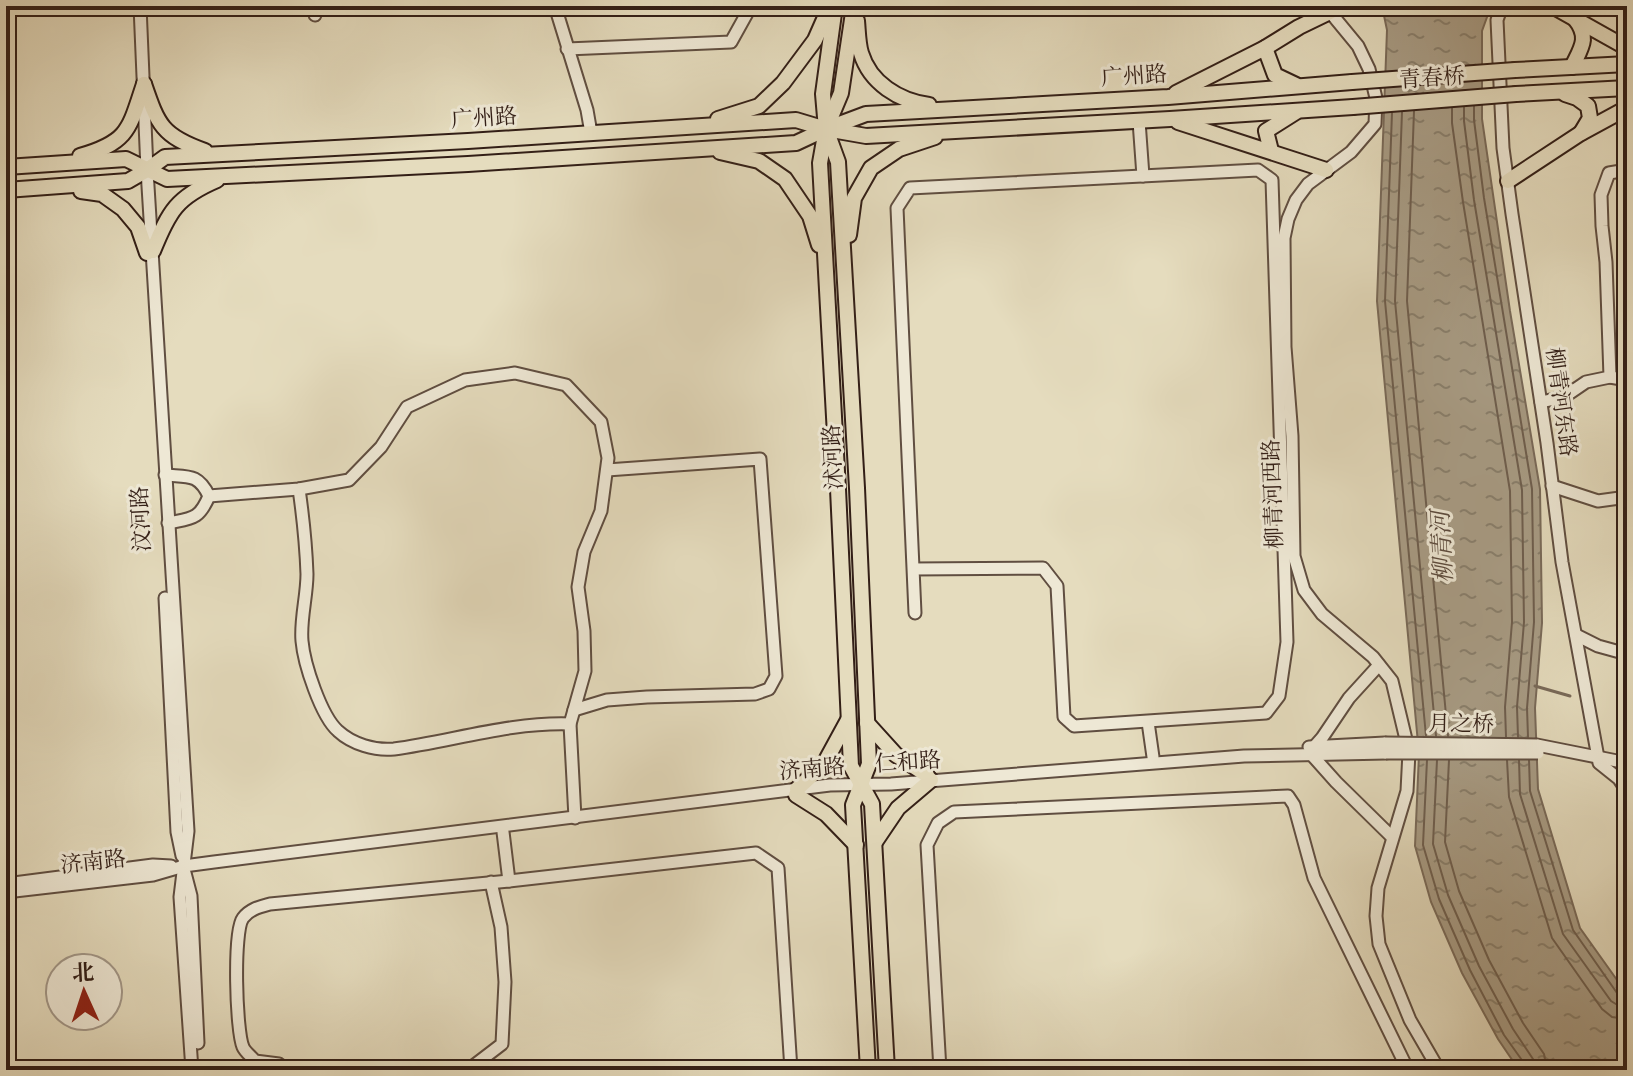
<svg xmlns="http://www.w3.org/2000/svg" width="1633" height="1076" font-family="Alegreya,'Noto Serif SC',serif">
	<defs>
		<pattern id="water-ripples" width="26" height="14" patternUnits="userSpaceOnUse" patternTransform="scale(2)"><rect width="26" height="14" fill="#a89c85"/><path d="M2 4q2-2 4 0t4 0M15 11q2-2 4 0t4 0" fill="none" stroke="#897f6c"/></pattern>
	</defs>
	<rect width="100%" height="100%" fill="#e5dcbe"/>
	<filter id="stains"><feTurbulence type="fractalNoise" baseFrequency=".0025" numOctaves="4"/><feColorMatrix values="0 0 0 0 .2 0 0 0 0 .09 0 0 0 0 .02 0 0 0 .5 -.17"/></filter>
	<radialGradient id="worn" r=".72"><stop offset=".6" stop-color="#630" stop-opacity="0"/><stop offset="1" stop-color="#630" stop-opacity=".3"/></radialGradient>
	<polygon fill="url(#water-ripples)" stroke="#796a59" stroke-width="2" points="1382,6 1491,6 1482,31 1482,119 1510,311 1540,489 1542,623 1535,708 1538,789 1580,928 1627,994 1627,1070 1519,1070 1498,1039 1462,973 1431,902 1415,846 1419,754 1377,301 1387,30"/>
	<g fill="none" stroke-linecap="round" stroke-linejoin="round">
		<g stroke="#6e5e4e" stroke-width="2">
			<polyline points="1474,106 1474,120 1484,198 1532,489 1534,622 1527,708 1528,737"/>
			<polyline points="1464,107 1464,121 1474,200 1522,490 1524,622 1517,707 1518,737"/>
			<polyline points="1452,108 1452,123 1463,202 1510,491 1512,622 1505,707 1506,737"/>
			<polyline points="1414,111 1407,301 1448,736"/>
			<polyline points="1402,112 1395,301 1436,736"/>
			<polyline points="1392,113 1385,301 1426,736"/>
			<polyline points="1427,760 1423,845 1439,899 1470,970 1504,1035 1524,1063 1525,1070"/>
			<polyline points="1437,760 1433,844 1448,895 1479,966 1513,1029 1533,1059 1535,1070"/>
			<polyline points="1449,760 1445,842 1459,891 1489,960 1523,1023 1544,1054 1547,1070"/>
			<polyline points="1507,760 1509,797 1552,938 1602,1009 1612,1017 1627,1019"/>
			<polyline points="1519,760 1520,794 1563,934 1611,1001 1619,1006 1627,1007"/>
			<polyline points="1529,760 1530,791 1573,930 1617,993 1622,997 1627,997"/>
		</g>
		<polyline stroke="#796a59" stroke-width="3" points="1535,686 1570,696"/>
		<defs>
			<g id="minor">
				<polyline points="140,6 147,170 188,831 180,897 192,1070"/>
				<polyline points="314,6 315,15"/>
				<polyline points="555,6 587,110 591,133"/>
				<polyline points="1325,6 1358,46 1369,69 1376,98 1375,124 1351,152 1308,184 1296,200 1288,219 1284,238 1285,347 1292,436 1294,556 1304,590 1322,614 1373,657 1392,681 1409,752 1407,791 1378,888 1376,916 1379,944 1410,1020 1439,1070"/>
				<polyline points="1502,6 1497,20 1503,148 1512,214 1547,443 1562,562 1599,763 1619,779 1627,791"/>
				<polyline points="567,49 731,42 751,6"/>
				<polyline points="1139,121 1143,176"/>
				<polyline points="1610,377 1627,380"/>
				<polyline points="1541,402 1564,397 1586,382 1610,377 1606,262 1602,226 1601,195 1609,173 1627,170"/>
				<path d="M165,475C188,477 198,473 209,496C199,520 192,518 168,523"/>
				<polyline points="1552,486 1598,501 1627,497"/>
				<path d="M299,489C303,517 306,546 307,574C307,596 300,620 302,641C304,664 321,716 338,731C352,744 375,751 394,749C453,741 510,722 570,724"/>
				<polyline points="209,496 299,489 349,480 381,447 407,407 465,380 515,373 566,385 601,422 608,458 601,511 584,552 578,587 584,631 585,671 570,724 575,818"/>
				<polyline points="913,569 1043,568 1057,586 1064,717 1074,726 1266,713 1279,696 1287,642 1272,180 1258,170 910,188 897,208 915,613"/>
				<polyline points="165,598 177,832 182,856"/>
				<polyline points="1576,635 1598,646 1627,654"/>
				<polyline points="574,710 607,700 647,697 755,694 769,689 776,676 760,459 607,470"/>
				<polyline points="1148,722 1153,757"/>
				<polyline points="1537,745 1627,763"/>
				<polyline points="1309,747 1385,743"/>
				<polyline points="1314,747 1322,738 1349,698 1379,665"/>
				<polyline points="1311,754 1336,782 1392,837"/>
				<polyline points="503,832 509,881"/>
				<polyline points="185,873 191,896 198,1043"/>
				<polyline points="6,884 153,865 171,866"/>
				<polyline points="6,892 153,875 184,866 214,862 830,785 891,784 1244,756 1386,753"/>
				<path d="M285,1070L279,1064L255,1061C252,1057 245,1052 243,1047C236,1031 233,931 243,918C250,909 259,907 270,904L509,881L756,853L778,868L791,1070"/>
				<polyline points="468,1070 502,1044 505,982 501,927 491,882"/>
				<polyline points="940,1070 927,845 938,823 954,812 1288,796 1294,805 1314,878 1408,1070"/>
			</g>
			<g id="major">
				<polyline points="835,6 823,94 826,129 838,162 857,488 869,764 853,805 868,1070"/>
				<polyline points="854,6 841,93 826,129 820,163 838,489 851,766 872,804 887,1070"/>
				<polyline points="1552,6 1627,48"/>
				<path d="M857,21C858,31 858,44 861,53C870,83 899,101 929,105"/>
				<polyline points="1265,48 1275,75 1296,85"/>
				<path d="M1572,67C1581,48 1590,38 1575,19"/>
				<polyline points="1515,70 1627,64"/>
				<path d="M144,84C158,125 162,136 205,151"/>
				<polyline points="1176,93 1265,48 1299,27 1330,12"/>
				<polyline points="1516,94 1627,88"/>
				<polyline points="1565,94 1577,98 1588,106 1590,118 1581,133"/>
				<polyline points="718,119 759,106 783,83 815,40 830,6"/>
				<polyline points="1178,122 1326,170"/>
				<polyline points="1271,151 1266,131 1296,112"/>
				<polyline points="720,152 759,161 785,179 810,216 819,245"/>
				<path d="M80,156C129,142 129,129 144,84"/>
				<polyline points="6,167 126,159 167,179 468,164 796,143 826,129 866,114 1168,97 1352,82"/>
				<polyline points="1508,181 1581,133 1627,108"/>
				<polyline points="6,190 128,181 147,170 165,157 468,141 796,120 826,129 866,136 1170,119 1353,107"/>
				<polyline points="81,191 102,194 123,209 138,227 147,253"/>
				<polyline points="849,235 854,198 871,168 899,149 935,137"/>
				<path d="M153,251C169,211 177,197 217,180"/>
				<polyline points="867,723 896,755 927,775"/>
				<polyline points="797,789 824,764 848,720"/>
				<polyline points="796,795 826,814 856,845"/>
				<polyline points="875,842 898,808 931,780"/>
			</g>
		</defs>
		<use href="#minor" stroke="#604e41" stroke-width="15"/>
		<use href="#major" stroke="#331f17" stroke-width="18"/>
		<use href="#minor" stroke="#eee8d5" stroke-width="11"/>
		<use href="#major" stroke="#e5dcbe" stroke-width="14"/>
		<defs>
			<g id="minor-bridge">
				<polyline points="1385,743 1537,745"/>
				<polyline points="1386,753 1538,753"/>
			</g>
			<g id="major-bridge">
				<polyline points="1352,82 1515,70"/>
				<polyline points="1353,107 1516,94"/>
			</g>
		</defs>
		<use href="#minor-bridge" stroke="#604e41" stroke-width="15" stroke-linecap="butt"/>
		<use href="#major-bridge" stroke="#331f17" stroke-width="18" stroke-linecap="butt"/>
		<use href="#minor-bridge" stroke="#eee8d5" stroke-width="11"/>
		<use href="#major-bridge" stroke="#e5dcbe" stroke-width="14"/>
	</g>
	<g text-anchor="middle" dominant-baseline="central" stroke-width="6" stroke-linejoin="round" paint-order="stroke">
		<g font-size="22" fill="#331f17" stroke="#eee8d5">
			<text transform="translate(1134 76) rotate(-4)">广州路</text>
			<text transform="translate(1432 78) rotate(-4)">青春桥</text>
			<text transform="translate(484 118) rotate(-4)">广州路</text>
			<text transform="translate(1561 402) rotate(82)">柳青河东路</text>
			<text transform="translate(833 457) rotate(-93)">沭河路</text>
			<text transform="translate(1273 494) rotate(-92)">柳青河西路</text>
			<text transform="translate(141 519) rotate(-93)">汶河路</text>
			<text transform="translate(1461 724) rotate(1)">月之桥</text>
			<text transform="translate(908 762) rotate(-4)">仁和路</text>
			<text transform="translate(812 769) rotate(-5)">济南路</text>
			<text transform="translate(93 862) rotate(-6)">济南路</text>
		</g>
		<g font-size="24" font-style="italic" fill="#5c4b3e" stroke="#eee8d5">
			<text transform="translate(1442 547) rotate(-93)">柳青河</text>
		</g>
	</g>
	<rect width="1633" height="1076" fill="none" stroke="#e5dcbe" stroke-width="32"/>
	<rect x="8" y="8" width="1617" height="1060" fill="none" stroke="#331f17" stroke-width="4"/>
	<rect x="16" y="16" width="1601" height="1044" fill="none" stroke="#331f17" stroke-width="2"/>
	<g transform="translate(84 992) rotate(357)"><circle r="38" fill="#eee8d5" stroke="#a39889" stroke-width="2"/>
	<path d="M0-6L14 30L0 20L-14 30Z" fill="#8f2418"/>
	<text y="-12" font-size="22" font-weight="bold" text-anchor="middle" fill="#331f17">北</text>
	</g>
	<rect width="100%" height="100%" filter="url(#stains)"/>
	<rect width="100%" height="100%" fill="url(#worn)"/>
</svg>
